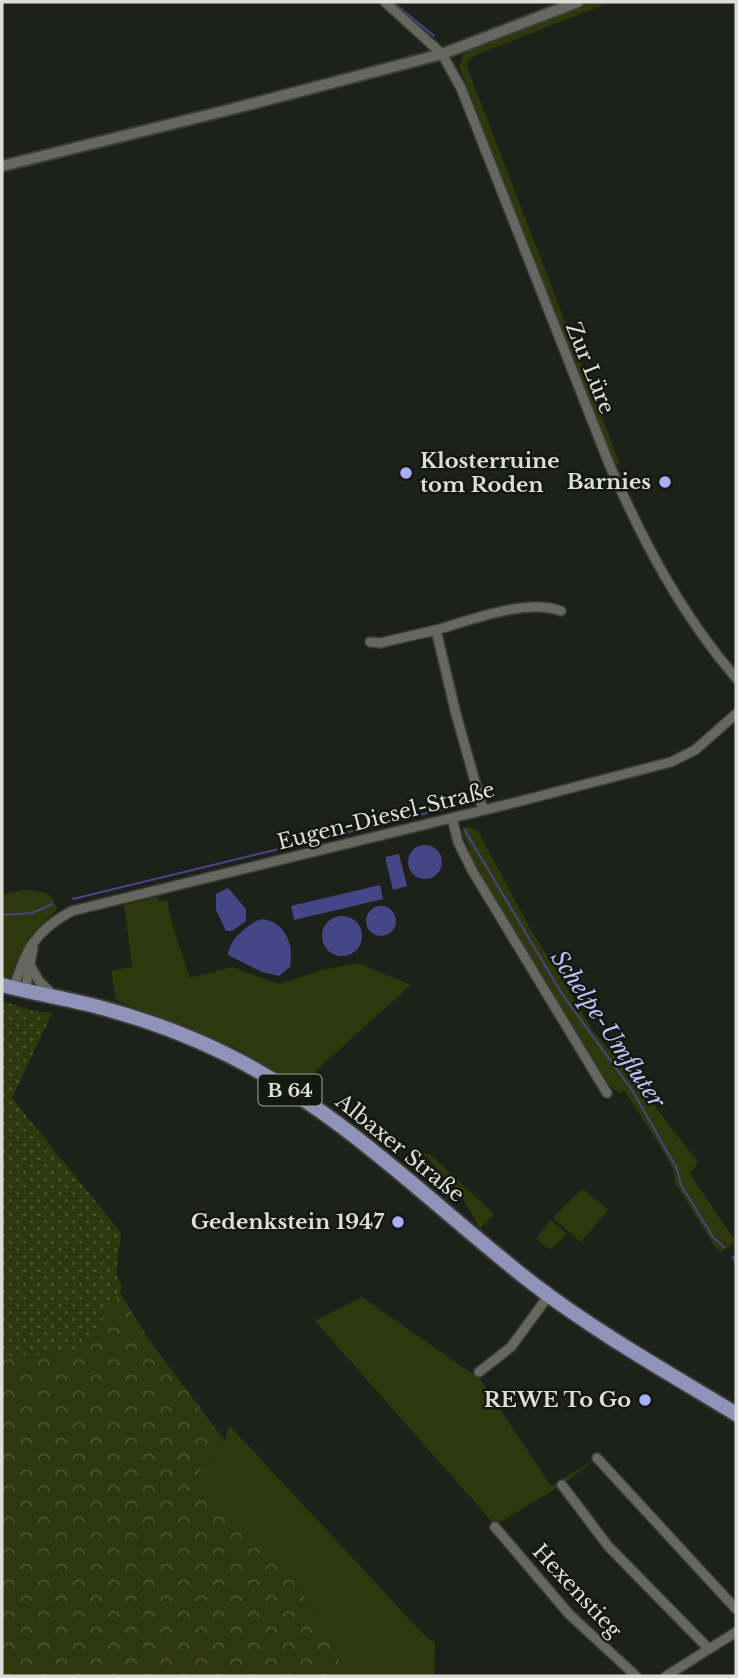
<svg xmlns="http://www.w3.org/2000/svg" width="738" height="1678" font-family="'Libre Baskerville',serif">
	<defs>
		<pattern id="forest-crowns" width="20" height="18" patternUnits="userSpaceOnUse" patternTransform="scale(1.75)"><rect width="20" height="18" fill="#2f370c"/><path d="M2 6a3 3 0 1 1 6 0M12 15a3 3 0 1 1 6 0" fill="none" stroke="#4d542f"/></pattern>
		<pattern id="park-dots" width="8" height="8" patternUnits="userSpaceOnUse" patternTransform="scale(1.75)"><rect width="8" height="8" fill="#2f370c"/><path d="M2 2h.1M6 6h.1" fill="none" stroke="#4d542f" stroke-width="1.8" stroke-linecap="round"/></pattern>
	</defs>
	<rect width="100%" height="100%" fill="#1e201a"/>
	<g fill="#2f370c">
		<polygon points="591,2 611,2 476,55 468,60 467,67 620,464 615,465 459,66 463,55 474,47"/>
		<polygon points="467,826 478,831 530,928 594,1032 633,1078 698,1162 690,1174 736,1242 721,1252 715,1247 675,1183 673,1169 665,1154 624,1090 619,1094 610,1086 468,853 470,850 462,832"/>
		<path d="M23,890C39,891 54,891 57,909L29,937L14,974L11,977L2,976V895Z"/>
		<polygon points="157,897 159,902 167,900 173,927 190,978 232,967 279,984 322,970 358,963 411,985 300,1085 236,1048 116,1000 111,971 132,967 124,905"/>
		<polygon points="421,1152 431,1155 494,1214 480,1229 460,1193"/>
		<polygon points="581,1190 585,1190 608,1210 581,1242 553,1218"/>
		<polygon points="551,1220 567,1234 550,1250 536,1238"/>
		<polygon points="362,1297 480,1379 551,1486 597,1458 562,1485 495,1525 315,1321"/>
		<polygon points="229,1425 428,1639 435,1642 434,1676 347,1676 343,1671 320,1621 292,1578 191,1482 225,1441"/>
	</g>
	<polygon fill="url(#forest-crowns)" points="2,1099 147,1337 225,1441 191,1482 223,1502 292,1578 320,1621 347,1676 2,1676"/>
	<polygon fill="url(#park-dots)" points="2,1001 33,1011 52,1013 12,1098 121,1233 116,1273 122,1287 96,1331 76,1352 2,1357"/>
	<g fill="#444785">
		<circle cx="425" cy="862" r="17"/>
		<polygon points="399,854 407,886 393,890 385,857"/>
		<polygon points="380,885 383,899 294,920 291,906"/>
		<polygon points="228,888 246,909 246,921 232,931 226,931 216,910 216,894"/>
		<circle cx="381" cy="921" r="15"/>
		<circle cx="342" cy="936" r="20"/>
		<path d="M263,919C286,923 294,945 290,967L279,976L262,972L228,955C228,941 249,922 263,919Z"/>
	</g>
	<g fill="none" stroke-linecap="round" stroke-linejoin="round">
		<g stroke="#444785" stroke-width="2">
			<polyline points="393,2 434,36"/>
			<polyline points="464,829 562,994 632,1090 677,1169 681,1185 713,1237 724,1247"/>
			<polyline points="73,899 448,808"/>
			<polyline points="2,915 32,913 52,904"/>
			<polyline points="733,1257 736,1264"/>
		</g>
		<defs>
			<g id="minor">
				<path d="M385,2L442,54L461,88L610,466C644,543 681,614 736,678"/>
				<path d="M436,630C471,620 526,598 561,611"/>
				<polyline points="370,642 380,643 436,630 456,714 483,810"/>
				<polyline points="452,818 458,842 473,872 607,1093"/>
				<polyline points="31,967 39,981 52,994"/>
				<path d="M14,988C25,950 36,930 72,911L517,802L671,762L695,750L736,714"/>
				<polyline points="25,991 33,948"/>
				<polyline points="479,1372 511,1347 549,1295"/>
				<polyline points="597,1458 736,1609"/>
				<polyline points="562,1485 608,1546 709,1649"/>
				<polyline points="495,1527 569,1614 636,1676"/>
				<polyline points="666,1676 736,1632"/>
			</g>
			<polyline id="tertiary" points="2,166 232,109 442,54 578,2"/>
			<path id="primary" d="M2,985C32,993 64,998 95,1006C141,1018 186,1034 228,1055C343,1112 432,1205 532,1283C596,1332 667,1372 736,1414"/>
		</defs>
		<use href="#minor" stroke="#3b3d38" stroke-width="12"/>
		<use href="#tertiary" stroke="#3b3d38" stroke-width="14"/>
		<use href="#primary" stroke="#3b3d38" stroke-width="18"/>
		<use href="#minor" stroke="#656760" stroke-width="9"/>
		<use href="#tertiary" stroke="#656760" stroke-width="10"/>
		<use href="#primary" stroke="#8e93b7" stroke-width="14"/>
	</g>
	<g fill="#a8b0fc" stroke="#151711" stroke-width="2.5">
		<circle cx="406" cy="473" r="7"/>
		<circle cx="665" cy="482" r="7"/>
		<circle cx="398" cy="1222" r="7"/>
		<circle cx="645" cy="1400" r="7"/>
	</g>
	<g text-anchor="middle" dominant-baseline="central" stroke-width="5" stroke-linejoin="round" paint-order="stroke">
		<rect fill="#151711" stroke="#a1a29e" stroke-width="2" x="258.5" y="1074.5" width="63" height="31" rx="5"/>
		<g font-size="19" font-weight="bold" fill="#dddeda">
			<text x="290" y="1090">B 64</text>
		</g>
		<g font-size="21" fill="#dddeda" stroke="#151711">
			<text transform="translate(590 368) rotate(68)">Zur Lüre</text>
			<text transform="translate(386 816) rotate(-14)">Eugen-Diesel-Straße</text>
			<text transform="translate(400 1148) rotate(39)">Albaxer Straße</text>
			<text transform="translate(577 1591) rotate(47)">Hexenstieg</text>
		</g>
		<g font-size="21" font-weight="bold" fill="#dddeda" stroke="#151711" text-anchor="end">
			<text x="420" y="461" text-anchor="start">Klosterruine<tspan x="420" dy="24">tom Roden</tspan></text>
			<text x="651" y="482">Barnies</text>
			<text x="384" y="1222">Gedenkstein 1947</text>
			<text x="631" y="1400">REWE To Go</text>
		</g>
		<g font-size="23" font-style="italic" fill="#bcc3fb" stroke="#151711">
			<text transform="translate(608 1029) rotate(56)">Schelpe-Umfluter</text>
		</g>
	</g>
	<rect width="738" height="1678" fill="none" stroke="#dddeda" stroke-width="7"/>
</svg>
